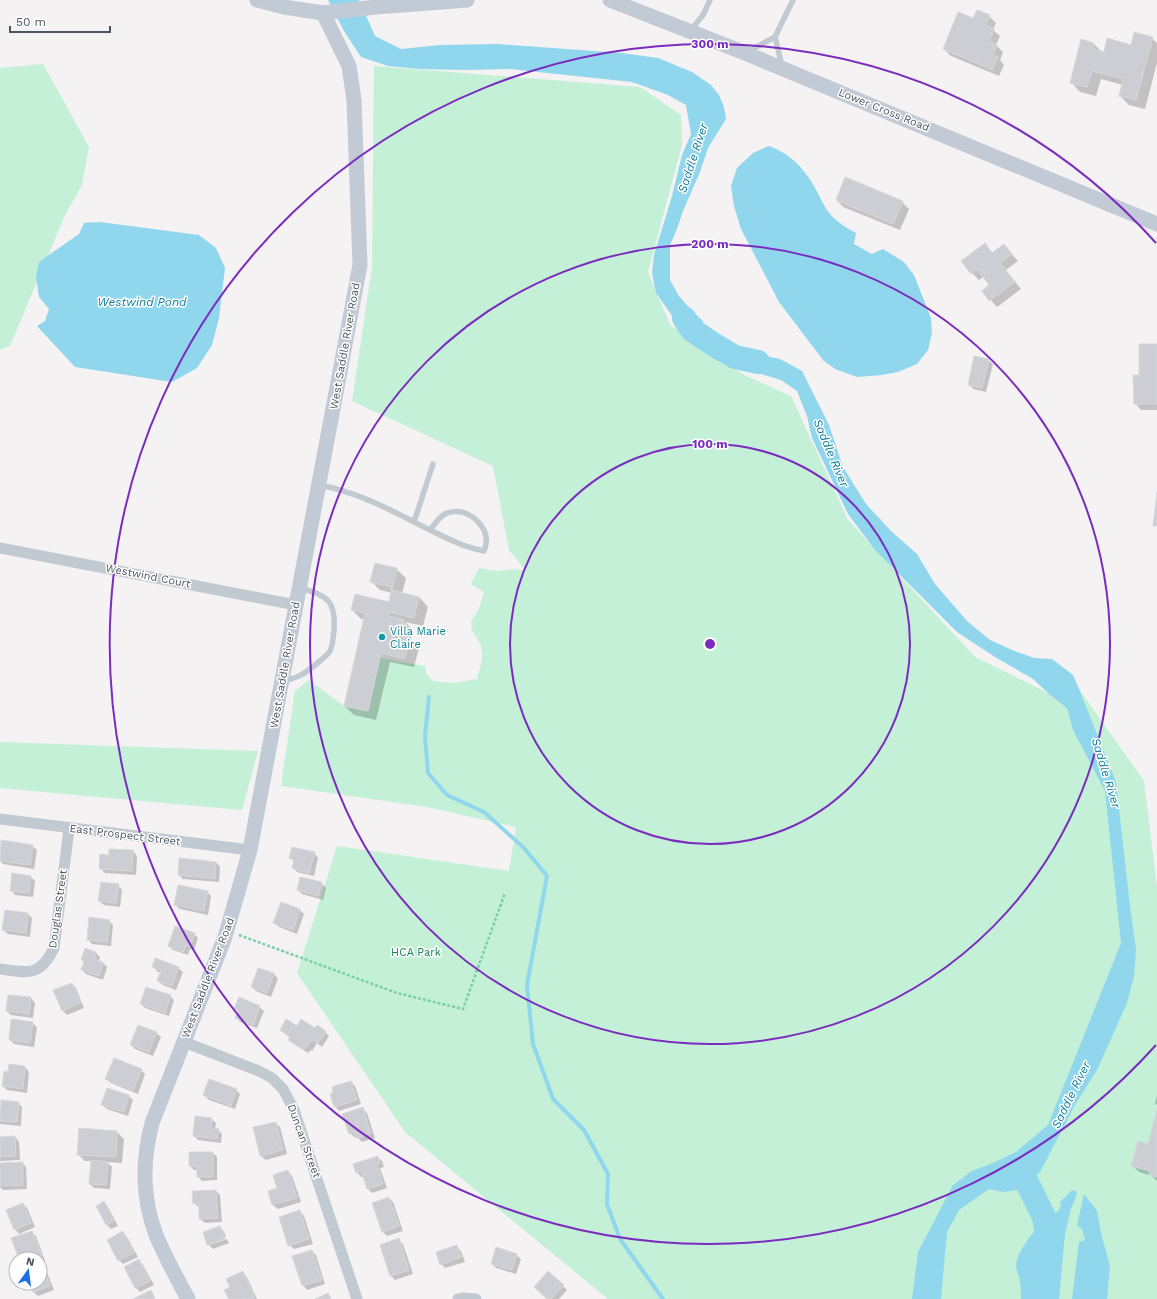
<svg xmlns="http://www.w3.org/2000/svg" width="1157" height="1299" font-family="'Work Sans',sans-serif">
	<rect width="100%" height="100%" fill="#f4f2f2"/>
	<g fill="#c3f0d6">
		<polygon points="43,64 89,147 82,185 65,215 10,346 0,350 0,68"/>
		<path d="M374,66L640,87L681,115L682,145L648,272L670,325L746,376L791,396L848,520L975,657L1070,704L1079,689L1144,781L1157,887V1299H608L405,1132L297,973L337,846L509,871L516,827L427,807L281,786L295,691L309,680L344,706L367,711L380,658L425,666L426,673L433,681L454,683L477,679C480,667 486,654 479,642C474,632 472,634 471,621L478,611L484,592L471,584L479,568L498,571L513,569L526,571L509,550L493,466L352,401L372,267Z"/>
		<polygon points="0,742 258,751 242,810 0,788"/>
	</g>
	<g fill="#90d7ed">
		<polygon points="328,0 359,0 375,36 401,49 440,45 497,44 622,53 658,58 692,72 711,85 719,95 724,107 726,119 708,148 700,172 683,211 677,229 670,245 670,280 679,296 692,311 703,321 703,332 708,344 719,351 731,354 736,354 744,351 766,356 780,359 802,371 829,425 843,467 866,504 891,531 917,554 935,584 967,621 990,640 1012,650 1034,658 1052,659 1073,675 1079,689 1116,782 1129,898 1136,950 1134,976 1127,1003 1097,1070 1075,1105 1040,1172 1017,1190 1004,1192 989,1189 959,1210 947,1232 941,1299 912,1299 918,1252 953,1185 972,1171 993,1163 1016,1152 1048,1125 1121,943 1105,791 1073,730 1067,708 1049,694 1033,679 995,657 957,632 875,550 848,514 812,438 807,416 797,391 781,380 716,360 692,344 656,293 652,273 654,255 672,196 682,155 691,134 686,105 668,95 632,82 510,69 465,70 420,69 388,66 361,57 344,31"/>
		<path d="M769,146C789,153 803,167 814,186C819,194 822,203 827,210C835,221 845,227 856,233L854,244L872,254L883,249L904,262L914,275L931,318L932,333L928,350L917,364L898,372L882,375L857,377L835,369L823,360L779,302L741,229L734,206L731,186L737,168L753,153Z"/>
		<polygon points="100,222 199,235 216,248 225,268 219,318 212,345 197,368 172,382 75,367 37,326 45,321 49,309 39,297 36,277 39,262 79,234 84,223"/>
		<path d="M1075,1190L1077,1194L1071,1209L1065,1234L1059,1299H1021C1021,1292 1021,1284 1019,1277C1018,1274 1016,1269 1016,1265C1017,1252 1034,1231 1043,1221C1050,1214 1057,1216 1061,1206L1060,1202L1071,1191Z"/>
		<polygon points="1084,1194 1097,1211 1101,1233 1110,1266 1107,1299 1072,1299 1079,1242 1085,1240 1082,1229 1077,1225"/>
	</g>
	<g fill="#0003">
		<polygon points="989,16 996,23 993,30 1000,36 996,45 1003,52 1000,60 1004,65 999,76 951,56 944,49 973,19"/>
		<polygon points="1152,38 1157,43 1157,63 1145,109 1129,105 1120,96 1123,85 1101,79 1096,96 1080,92 1071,82 1094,44 1102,52 1132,46"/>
		<polygon points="837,200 902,202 909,209 900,230 843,207"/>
		<polygon points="985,245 993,253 1004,245 1018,261 1006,270 1021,289 997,307 983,291 991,285 984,276 979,280 972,273"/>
		<polygon points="1157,345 1157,410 1141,410 1135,403 1140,376"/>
		<polygon points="988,360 993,364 986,392 973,389 969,384"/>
		<polygon points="396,569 406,578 402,594 419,597 428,607 423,626 405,622 413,630 411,640 419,648 414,667 390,662 376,720 354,715 345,706 365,620 361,619 352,610 389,603 392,593 380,590 371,581"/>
		<polygon points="2,842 32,846 37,850 34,869 3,864 0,861"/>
		<polygon points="110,850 133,851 137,856 136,875 105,873 100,868 110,856"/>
		<polygon points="314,853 318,858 314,876 297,872 293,868 294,862 291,858"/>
		<polygon points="180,859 216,862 220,867 219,882 183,879 179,875"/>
		<polygon points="31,877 35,881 33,897 15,895 11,890"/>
		<polygon points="321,883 326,888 323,900 302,894 298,890"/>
		<polygon points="118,885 122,890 120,907 104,905 99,901"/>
		<polygon points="207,892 211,896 208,915 180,909 175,905"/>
		<polygon points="300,910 304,914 297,934 279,927 275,923"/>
		<polygon points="6,911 28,914 32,918 30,937 8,934 3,930"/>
		<polygon points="109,921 113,925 111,946 92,944 88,939"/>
		<polygon points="194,934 198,938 194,950 190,949 188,955 173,950 169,946"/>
		<polygon points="85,949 96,953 100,957 99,961 103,963 107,967 103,980 86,974 82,970 84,963 82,960"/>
		<polygon points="153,967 178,968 183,972 176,990 163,985 158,981 161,973 157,971"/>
		<polygon points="274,974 278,979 271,997 256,991 252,987"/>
		<polygon points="72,984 76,988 84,1008 67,1015 63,1011"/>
		<polygon points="9,996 31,998 35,1003 33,1018 11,1015 7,1011"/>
		<polygon points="170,996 174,1000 169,1016 145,1008 141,1004"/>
		<polygon points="259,1007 264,1011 257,1028 240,1022 236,1017 239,1011 236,1008"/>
		<polygon points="32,1023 37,1027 34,1047 14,1044 10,1040"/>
		<polygon points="281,1030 315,1030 325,1032 329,1036 322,1047 317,1043 312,1051 311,1050 308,1053 294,1044 289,1040 291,1038"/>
		<polygon points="156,1033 161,1037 153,1056 135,1049 131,1045"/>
		<polygon points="25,1067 29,1072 27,1093 7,1090 3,1086 9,1073"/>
		<polygon points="141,1070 145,1074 138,1094 111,1083 106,1079"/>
		<polygon points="351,1082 355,1086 361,1104 339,1111 335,1106"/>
		<polygon points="108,1089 129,1096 133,1100 128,1116 107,1109 102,1105"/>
		<polygon points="236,1090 240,1094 235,1109 209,1100 204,1095"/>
		<polygon points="1157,1096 1157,1105 1155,1103"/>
		<polygon points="18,1103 22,1107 21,1126 0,1124 0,1110"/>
		<polygon points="362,1108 367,1113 375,1138 362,1142 357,1137 354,1137 350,1133"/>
		<polygon points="1157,1114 1157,1181 1152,1176 1139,1172 1132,1165 1148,1145"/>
		<polygon points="211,1119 216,1123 215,1129 218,1130 222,1134 221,1143 198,1140 194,1136"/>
		<polygon points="275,1123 280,1127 287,1154 266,1160 261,1156 254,1128"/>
		<polygon points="80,1129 117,1132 124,1139 122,1163 107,1162 112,1167 110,1189 94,1188 90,1184 92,1161 85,1161 78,1154"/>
		<polygon points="15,1137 19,1142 20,1160 0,1161 0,1138"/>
		<polygon points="213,1153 217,1157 217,1180 202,1181 198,1176 198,1170 194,1170 190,1166"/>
		<polygon points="377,1157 382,1161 384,1167 380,1168 387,1188 372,1193 368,1189 363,1176 361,1177 357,1172"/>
		<polygon points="22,1163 26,1167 27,1189 3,1190 0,1187 0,1164"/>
		<polygon points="288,1171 292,1176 301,1202 278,1209 273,1205 269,1191 278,1188"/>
		<polygon points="216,1191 220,1195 222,1222 205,1223 200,1219 200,1208 194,1203"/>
		<polygon points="389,1198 393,1202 403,1231 387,1236 383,1232"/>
		<polygon points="104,1203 108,1207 118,1226 111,1229 107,1225 97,1206"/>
		<polygon points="23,1204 27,1208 35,1227 19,1234 15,1229"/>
		<polygon points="300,1212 304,1216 313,1244 294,1249 289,1245"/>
		<polygon points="220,1227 224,1232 226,1237 209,1243 209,1245 227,1239 229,1243 213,1249 208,1244"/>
		<polygon points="31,1232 36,1236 45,1261 40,1263 40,1259 20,1259"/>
		<polygon points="123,1233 127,1237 138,1257 123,1264 119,1260"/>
		<polygon points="398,1239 403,1244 413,1274 395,1280 391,1276 381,1245"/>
		<polygon points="456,1246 461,1251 465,1262 445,1268 441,1264"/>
		<polygon points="312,1251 316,1255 325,1284 307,1290 303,1285"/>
		<polygon points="516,1255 521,1259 516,1274 496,1268 492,1264"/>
		<polygon points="139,1260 143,1265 154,1285 140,1292 136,1288 126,1267"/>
		<polygon points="40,1266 42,1266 46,1270 54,1290 38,1296 28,1286 27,1283 40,1283"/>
		<polygon points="242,1272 247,1277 257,1299 230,1299 231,1287"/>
		<polygon points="563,1286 567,1290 559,1299 548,1299"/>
	</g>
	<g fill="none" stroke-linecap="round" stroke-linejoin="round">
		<polyline stroke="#90d7ed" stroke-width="4" points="429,697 425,736 428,773 447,795 484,812 524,848 547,876 527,985 533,1044 553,1099 584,1130 608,1174 607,1204 620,1239 663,1299"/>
		<g stroke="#90d7ed" stroke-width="24">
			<polyline points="684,318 692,330 713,344 735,357 758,362"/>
			<polyline points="1035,1156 1022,1172 1044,1217 1049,1252 1040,1299"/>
		</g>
	</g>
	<g fill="#ccced4" stroke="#d6d8dd">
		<polygon points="977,10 990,15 986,25 994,29 989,41 997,45 993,55 998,57 992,70 943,49 958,12 973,18"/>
		<polygon points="1134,32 1153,37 1136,100 1119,96 1123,79 1092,71 1087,87 1070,83 1081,39 1094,43 1093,49 1104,52 1107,38 1131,45"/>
		<polygon points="845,177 903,201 893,224 836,200"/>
		<polygon points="985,243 992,253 1004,244 1012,254 1000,263 1015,282 989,301 982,291 989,285 977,269 971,274 961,261"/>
		<polygon points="1139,344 1157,344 1157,404 1134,404 1133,375 1139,375"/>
		<polygon points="974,356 989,359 982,388 968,385"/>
		<polygon points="1157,492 1157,526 1153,526"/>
		<polygon points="375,563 397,568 392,590 419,597 414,618 389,612 388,616 404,620 401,636 410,638 405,659 381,653 368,711 344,706 365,613 351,610 355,594 389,602 392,587 370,582"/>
		<polygon points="1,840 33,845 30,865 0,861"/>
		<polygon points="292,847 315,852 309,873 292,868 294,860 289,858"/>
		<polygon points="109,849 133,850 132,871 99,869 100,854 109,855"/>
		<polygon points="179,858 216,862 215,879 178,875"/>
		<polygon points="12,873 31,876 29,893 10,891"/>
		<polygon points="300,877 322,882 318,896 297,890"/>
		<polygon points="101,882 119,884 116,903 98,901"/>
		<polygon points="178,885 208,891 204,911 174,905"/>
		<polygon points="281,902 300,909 293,930 273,923"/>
		<polygon points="5,910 28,913 26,933 2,930"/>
		<polygon points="89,917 110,920 107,942 87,940"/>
		<polygon points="175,926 195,933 190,947 186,945 183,952 168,946"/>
		<polygon points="85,948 96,952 94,959 103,962 99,976 81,970 84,961 81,960"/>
		<polygon points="155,958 179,967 172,986 157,981 161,970 152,967"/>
		<polygon points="258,968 274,973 267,993 251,987"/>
		<polygon points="72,983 81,1003 62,1011 53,990"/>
		<polygon points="146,987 171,995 165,1013 140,1004"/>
		<polygon points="8,995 31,997 29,1014 6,1011"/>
		<polygon points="239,997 260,1006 253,1025 235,1018 238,1010 234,1009"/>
		<polygon points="11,1019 33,1022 30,1043 9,1040"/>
		<polygon points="286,1019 297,1026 301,1019 315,1028 317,1025 326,1031 318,1043 312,1040 307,1047 306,1046 304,1050 288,1040 290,1037 280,1030"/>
		<polygon points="138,1025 157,1032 149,1052 130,1045"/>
		<polygon points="114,1058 142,1069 133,1090 105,1079"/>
		<polygon points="9,1064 25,1066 23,1089 2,1086 4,1071 8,1072"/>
		<polygon points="209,1079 237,1089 231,1106 203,1095"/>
		<polygon points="351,1081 357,1100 334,1107 330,1094 333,1093 332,1087"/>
		<polygon points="107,1088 129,1095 124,1112 101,1105"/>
		<polygon points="1,1100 19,1102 17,1122 0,1121"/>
		<polygon points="363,1107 371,1134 356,1138 354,1132 349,1134 342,1114"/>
		<polygon points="1157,1110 1157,1177 1149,1175 1150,1171 1131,1166 1138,1141 1148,1144"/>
		<polygon points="195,1116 212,1118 211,1128 219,1129 217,1139 193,1136"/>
		<polygon points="276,1122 283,1150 260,1156 253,1127"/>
		<polygon points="79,1128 117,1131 116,1157 77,1155"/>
		<polygon points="15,1136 16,1156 0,1157 0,1137"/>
		<polygon points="189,1152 213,1152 213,1177 197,1177 197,1166 189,1166"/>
		<polygon points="378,1156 380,1163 377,1164 383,1184 367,1189 361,1171 356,1173 353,1164"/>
		<polygon points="91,1160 108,1162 106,1185 89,1184"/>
		<polygon points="23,1162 23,1185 0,1186 0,1163"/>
		<polygon points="288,1170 297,1198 272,1205 268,1191 277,1188 273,1175"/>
		<polygon points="216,1190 218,1218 199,1219 199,1203 193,1204 192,1191"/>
		<polygon points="389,1197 399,1226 382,1232 372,1203"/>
		<polygon points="104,1201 114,1221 106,1225 96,1206"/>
		<polygon points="23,1203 31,1223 14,1230 6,1210"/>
		<polygon points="300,1210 309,1239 288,1246 279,1217"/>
		<polygon points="220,1226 225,1239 207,1245 203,1232"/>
		<polygon points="32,1231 42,1256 34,1259 19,1259 11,1238"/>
		<polygon points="123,1231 134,1253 118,1261 107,1240"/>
		<polygon points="399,1238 409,1270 390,1276 380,1245"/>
		<polygon points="457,1245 461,1257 440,1265 436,1252"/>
		<polygon points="496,1247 517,1254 512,1270 491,1264"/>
		<polygon points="312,1250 322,1280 302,1286 292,1256"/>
		<polygon points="139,1259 150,1281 135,1288 124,1267"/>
		<polygon points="42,1264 50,1286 33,1292 31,1286 27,1287 26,1283 40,1283 40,1265"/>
		<polygon points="243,1271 255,1297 251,1299 245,1299 244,1298 242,1299 229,1299 224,1290 230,1287 226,1279"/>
		<polygon points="548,1271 564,1285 551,1299 547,1299 534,1287"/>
		<polygon points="151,1290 155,1299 133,1299"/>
		<polygon points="328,1293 331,1299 315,1299"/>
	</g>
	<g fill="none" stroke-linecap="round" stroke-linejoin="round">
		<polyline stroke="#7acfa7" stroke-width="2.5" stroke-dasharray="3 2" stroke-linecap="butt" points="239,935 397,993 463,1009 505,893"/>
		<g stroke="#c1c9d1" stroke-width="5.5">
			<polyline points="690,31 703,15 710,0"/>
			<polyline points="775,37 782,66"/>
			<polyline points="747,52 775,37 793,0"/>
			<path d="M319,485C370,494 411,523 458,543C466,547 476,549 484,551C486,546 487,541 486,536C482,520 464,507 447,513C440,515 435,524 430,530"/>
			<polyline points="414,522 433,464"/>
			<path d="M284,681C289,679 296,678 301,675C307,672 327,656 330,651C333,645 333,637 334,630C336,600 327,596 301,588"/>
		</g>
		<g stroke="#c1c9d1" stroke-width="11">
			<polyline points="0,548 296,605"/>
			<polyline points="0,819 250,850"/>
			<path d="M0,969C28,973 40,977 54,948L69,829"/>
			<polyline points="184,1042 259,1071 272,1078 283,1089 294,1110 357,1299"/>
			<polyline points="458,1299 463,1298 476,1299"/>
		</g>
		<g stroke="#c1cad5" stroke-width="15">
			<polyline points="257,0 284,7 323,13 376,7 467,0"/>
			<polyline points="610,0 745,53 1157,224"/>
			<path d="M188,1299C177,1278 165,1257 156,1235C142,1197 142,1162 152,1123L225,937L250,850L360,265L354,100L349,66L323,13"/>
		</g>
	</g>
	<g fill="none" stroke="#7b2cbf" stroke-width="2">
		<circle cx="710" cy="644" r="200"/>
		<circle cx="710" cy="644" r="400"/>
		<path d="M1156 1045A600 600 0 1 1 1156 243"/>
	</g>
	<circle fill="#0f9aa8" stroke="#fff" stroke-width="1.5" cx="382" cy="637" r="4"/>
	<g text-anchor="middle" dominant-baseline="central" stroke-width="3" stroke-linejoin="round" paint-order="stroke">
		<g font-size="11" fill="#4a5560" stroke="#fff">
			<text transform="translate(884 110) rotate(22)">Lower Cross Road</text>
			<text transform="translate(345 346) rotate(-80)">West Saddle River Road</text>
			<text transform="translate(148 576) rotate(11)">Westwind Court</text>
			<text transform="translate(285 665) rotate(-80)">West Saddle River Road</text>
			<text transform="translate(125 835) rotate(7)">East Prospect Street</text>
			<text transform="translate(58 909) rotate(-82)">Douglas Street</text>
			<text transform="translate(208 978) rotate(-69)">West Saddle River Road</text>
			<text transform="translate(304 1141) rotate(70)">Duncan Street</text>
		</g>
		<g font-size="11" fill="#0d838f" stroke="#fff" text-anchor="start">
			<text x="390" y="631">Villa Marie<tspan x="390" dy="13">Claire</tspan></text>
		</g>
		<g font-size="11" fill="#188451" stroke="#fff">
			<text x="416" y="952">HCA Park</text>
		</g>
		<g font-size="12" font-style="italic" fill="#0d7da0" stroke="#fff">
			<text transform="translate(693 158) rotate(-72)">Saddle River</text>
			<text x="142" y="302">Westwind Pond</text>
			<text transform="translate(831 453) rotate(67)">Saddle River</text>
			<text transform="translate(1106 773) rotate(73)">Saddle River</text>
			<text transform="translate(1071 1095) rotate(-64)">Saddle River</text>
		</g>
	</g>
	<circle cx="710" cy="644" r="6" fill="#7b2cbf" stroke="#fff" stroke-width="2"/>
	<g font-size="12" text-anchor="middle" font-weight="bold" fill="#7b2cbf" stroke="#fff" stroke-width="3" stroke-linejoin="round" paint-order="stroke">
		<text x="710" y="48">300 m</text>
		<text x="710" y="248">200 m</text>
		<text x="710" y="448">100 m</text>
	</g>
	<g transform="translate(28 1271) rotate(14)"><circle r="19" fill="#ffffff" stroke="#b7bbbf"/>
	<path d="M0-3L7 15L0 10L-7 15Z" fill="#1b6ee6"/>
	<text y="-6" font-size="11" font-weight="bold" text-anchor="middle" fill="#4a5560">N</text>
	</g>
	<path d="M10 26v6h100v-6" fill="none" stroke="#4a5560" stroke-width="2"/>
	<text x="16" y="26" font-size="12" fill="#4a5560" stroke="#ffffff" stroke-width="3" paint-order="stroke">50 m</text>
</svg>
